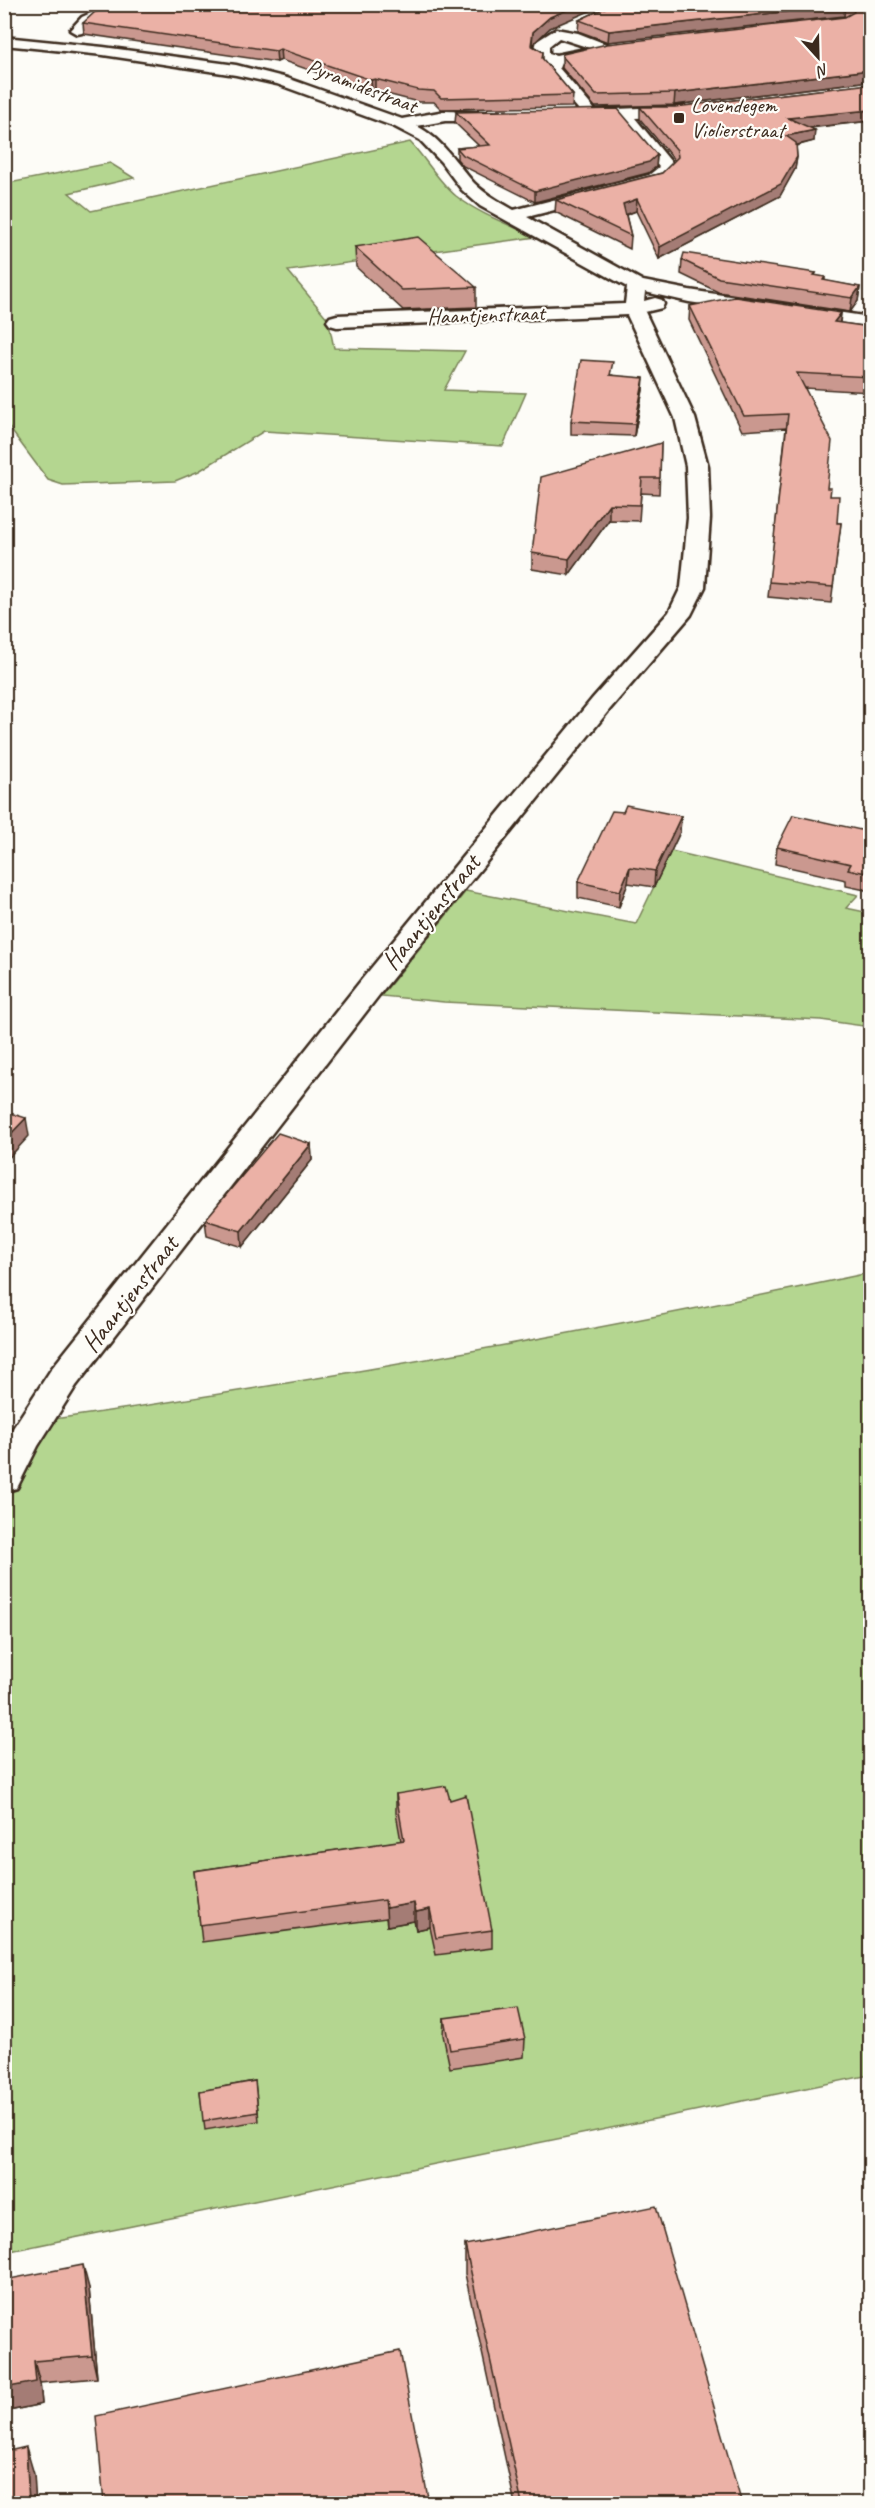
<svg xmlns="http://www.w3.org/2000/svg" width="875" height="2508" font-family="Caveat,sans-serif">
	<rect width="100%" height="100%" fill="#fdfcf7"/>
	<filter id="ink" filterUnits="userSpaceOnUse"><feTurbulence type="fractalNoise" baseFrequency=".0167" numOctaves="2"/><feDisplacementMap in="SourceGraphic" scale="12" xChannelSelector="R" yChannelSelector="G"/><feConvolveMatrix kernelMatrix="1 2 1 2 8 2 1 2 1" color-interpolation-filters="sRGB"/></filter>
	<g filter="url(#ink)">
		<g fill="#b4d690" stroke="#788057" stroke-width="1.5">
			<path d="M410,142C426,159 438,181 456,196C479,214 510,225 536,237L288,271L328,319L334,348L465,351L444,390L526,393L503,446L264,431L199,471L175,481L63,485L48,480L5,422L4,184L110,163L134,178L69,193L91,211Z"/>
			<polygon points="671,851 858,895 846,908 870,913 870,1027 821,1020 444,1002 381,996 466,891 636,924"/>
			<path d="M870,1247V2075L5,2252L4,1502L47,1420C321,1381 593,1331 864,1274Z"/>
		</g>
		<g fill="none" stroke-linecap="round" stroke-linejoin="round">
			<defs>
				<g id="minor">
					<polygon points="111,4 131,4 92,23 82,33 77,34 70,30 82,17"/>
					<path d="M556,29L578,33L611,46L613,49L611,52L561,63L559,68L595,110L684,106L692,111L684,116L635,118L676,168L661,183L527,217L643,281L689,290L870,317V329L689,302L645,292L644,301L655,298L662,300L664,304L662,308L645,312L695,418L708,466L710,518L705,587L691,615L610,709L383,990L76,1386L38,1446L17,1488L4,1492V1442L52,1368L363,978L592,699L669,612L681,587L688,518L686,466L675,418L627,315L337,327L330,325L327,321L330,317L337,315L625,304L627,287L480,206L462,190L441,162L420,140L395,127L277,84L236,75L103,55L4,45V37L103,47L236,65L287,78L402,119L445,111L507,113L509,116L501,121H445L417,126C443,140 455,162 474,183C486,195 500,202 514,210L649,175L659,167L619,118H573L571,115L579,110L543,68L546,62L533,55L537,41ZM559,38L590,48L556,55L549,53V46Z"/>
				</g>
			</defs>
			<use href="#minor" stroke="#3b2a1e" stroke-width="5"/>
			<use href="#minor" fill="#fdfcf7" fill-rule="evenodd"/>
		</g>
		<g fill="#ca988f" stroke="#3b2a1e" stroke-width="1.5">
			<polygon points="613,4 870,4 870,81 674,105 595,107 562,68 562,56 846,17 844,16 608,42 578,31 579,20"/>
			<polygon points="83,23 550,28 533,44 533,45 543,52 543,60 573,95 572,107 441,109 434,102 418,102 375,91 372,92 281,60 277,62 84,34"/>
			<polygon points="870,84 870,121 810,128 814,141 796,146 797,157 795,169 780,196 659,259 636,211 626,215 631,236 630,249 555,212 556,200 662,173 675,161 640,119 640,107 675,107"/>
			<polygon points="456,112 657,155 656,167 648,173 535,202 463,166 457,159 457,148 479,146 455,123"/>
			<polygon points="355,247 476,287 476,307 403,310 356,267"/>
			<polygon points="682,260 816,273 815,276 825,277 825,281 860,287 858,301 850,312 718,292 681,274"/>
			<polygon points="690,306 841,313 840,323 870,327 870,392 805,388 827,488 830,496 837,523 841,523 831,603 768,597 786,428 742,431 689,320"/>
			<polygon points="612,375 643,390 634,436 571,434 571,421"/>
			<polygon points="661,443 659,494 641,493 639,521 609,520 569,575 532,569 532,553"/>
			<polygon points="623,812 681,816 680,832 654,887 628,883 619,907 578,898 578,882"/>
			<polygon points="870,832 870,891 846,886 846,880 775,864 777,847"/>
			<polygon points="311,1144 312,1160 242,1247 207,1236 205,1220"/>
			<polygon points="396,1794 450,1800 492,1930 492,1948 436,1955 430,1927 416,1930 414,1921 387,1926 386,1918 202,1942 194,1871 401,1841 396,1813"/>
			<polygon points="444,2018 525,2039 524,2057 450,2068 443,2035"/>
			<polygon points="255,2081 259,2121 205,2130 200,2091"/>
			<polygon points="465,2245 742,2504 515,2504 465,2274"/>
			<polygon points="4,2280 89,2288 97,2378 40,2383 42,2404 4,2412"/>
		</g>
		<g fill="#a47c74" stroke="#3b2a1e" stroke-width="1.5">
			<polygon points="581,4 606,4 550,28 533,44 531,56 533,32 550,17"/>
			<polygon points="845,5 844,16 608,42 609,31"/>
			<polygon points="280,49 281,60 277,62 276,51"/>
			<polygon points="870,70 870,81 674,105 675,93"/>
			<polygon points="375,79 375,91 372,92 371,80"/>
			<polygon points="870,110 870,121 787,130 788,118"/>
			<polygon points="815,130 814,141 785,148 786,136"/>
			<polygon points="657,155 656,167 648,173 535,202 535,191"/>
			<polygon points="797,157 795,169 780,196 659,259 660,247"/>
			<polygon points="637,199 636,211 622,216 623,204"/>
			<polygon points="860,287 858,301 850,312 852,298"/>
			<polygon points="841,313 839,327 834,322"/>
			<polygon points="644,378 643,390 634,436 635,424"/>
			<polygon points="609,504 609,520 569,575 569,559"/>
			<polygon points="681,816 680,832 654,887 655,871"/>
			<polygon points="630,867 628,883 619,907 620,891"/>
			<polygon points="26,1118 29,1136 4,1163 4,1141"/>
			<polygon points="311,1144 312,1160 242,1247 241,1231"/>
			<polygon points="414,1903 414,1921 387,1926 386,1908"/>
			<polygon points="430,1909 430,1927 416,1930 416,1912"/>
			<polygon points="83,2265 89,2288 97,2378 92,2356"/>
			<polygon points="34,2361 40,2383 42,2404 4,2412 4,2388"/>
			<polygon points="26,2447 34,2474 36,2504 29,2504"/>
		</g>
		<g fill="#ebb1a6" stroke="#3b2a1e" stroke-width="1.5">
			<polygon points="131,4 581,4 550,17 533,32 531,45 543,52 542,58 573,95 441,98 434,91 418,90 375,79 371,80 280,49 276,51 83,23 95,12"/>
			<polygon points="613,4 870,4 870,70 675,93 596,95 562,56 563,54 607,44 845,17 854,12 852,7 845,5 609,31 579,20"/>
			<polygon points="870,84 870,110 788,118 815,130 786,136 796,143 797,157 781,184 660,247 637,199 623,204 631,236 556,200 662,173 678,157 677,150 640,107 675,107"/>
			<polygon points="618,109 657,155 649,162 535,191 463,155 457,148 490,145 456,112"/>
			<polygon points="418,237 476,287 402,290 355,247"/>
			<polygon points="684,253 816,273 814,275 825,277 823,280 860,287 852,298 719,278 682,260"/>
			<polygon points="735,297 841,313 834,322 870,327 870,377 797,373 832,441 827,488 831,488 830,496 839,496 837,523 841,523 833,587 769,582 788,414 744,416 690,306"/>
			<polygon points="581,360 613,362 610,375 644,378 635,424 571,421"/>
			<polygon points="661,443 660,478 642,478 640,505 609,504 569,559 532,553 541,477"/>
			<polygon points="626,805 681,816 655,871 630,867 620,891 578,882 612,811 623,812"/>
			<polygon points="793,815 870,832 870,874 848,869 851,864 777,847"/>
			<polygon points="4,1111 26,1118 4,1141"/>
			<polygon points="278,1133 311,1144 241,1231 205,1220"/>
			<polygon points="446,1786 450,1800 466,1795 492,1930 436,1938 430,1909 416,1912 414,1903 386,1908 385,1900 200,1925 194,1871 404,1840 396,1794"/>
			<polygon points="518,2008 525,2039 450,2050 444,2018"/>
			<polygon points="255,2081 258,2112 203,2121 200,2091"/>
			<polygon points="656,2206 742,2504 522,2504 465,2245"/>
			<polygon points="83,2265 92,2356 34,2361 36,2382 4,2388 4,2280"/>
			<polygon points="400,2351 429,2503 104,2504 96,2416"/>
			<polygon points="26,2447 29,2504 4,2504 4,2452"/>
		</g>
	</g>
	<rect fill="#3b2a1e" stroke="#fdfcf7" stroke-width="2" x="673" y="112" width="12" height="12" rx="3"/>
	<g text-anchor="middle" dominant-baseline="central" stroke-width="4.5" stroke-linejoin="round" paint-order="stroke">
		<g font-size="22" fill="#3b2a1e" stroke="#fdfcf7">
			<text transform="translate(362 86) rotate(21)">Pyramidestraat</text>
			<text transform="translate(486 315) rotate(-2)">Haantjenstraat</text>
		</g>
		<g font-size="22" fill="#3b2a1e" stroke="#fdfcf7" text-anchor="start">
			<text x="691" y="105">Lovendegem<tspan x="691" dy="25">Violierstraat</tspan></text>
		</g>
		<g font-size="26" fill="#3b2a1e" stroke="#fdfcf7">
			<text transform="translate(431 912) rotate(-51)">Haantjenstraat</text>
			<text transform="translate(130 1294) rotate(-52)">Haantjenstraat</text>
		</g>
	</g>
	<rect width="875" height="2508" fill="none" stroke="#fdfcf7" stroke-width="24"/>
	<rect x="12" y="12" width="851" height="2484" fill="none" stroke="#3b2a1e" stroke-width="2" filter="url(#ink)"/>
	<g transform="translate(818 57) rotate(158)" stroke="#fdfcf7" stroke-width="4.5" paint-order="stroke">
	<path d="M0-4.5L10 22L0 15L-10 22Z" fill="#3b2a1e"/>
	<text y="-9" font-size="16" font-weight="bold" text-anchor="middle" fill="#3b2a1e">N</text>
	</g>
</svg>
